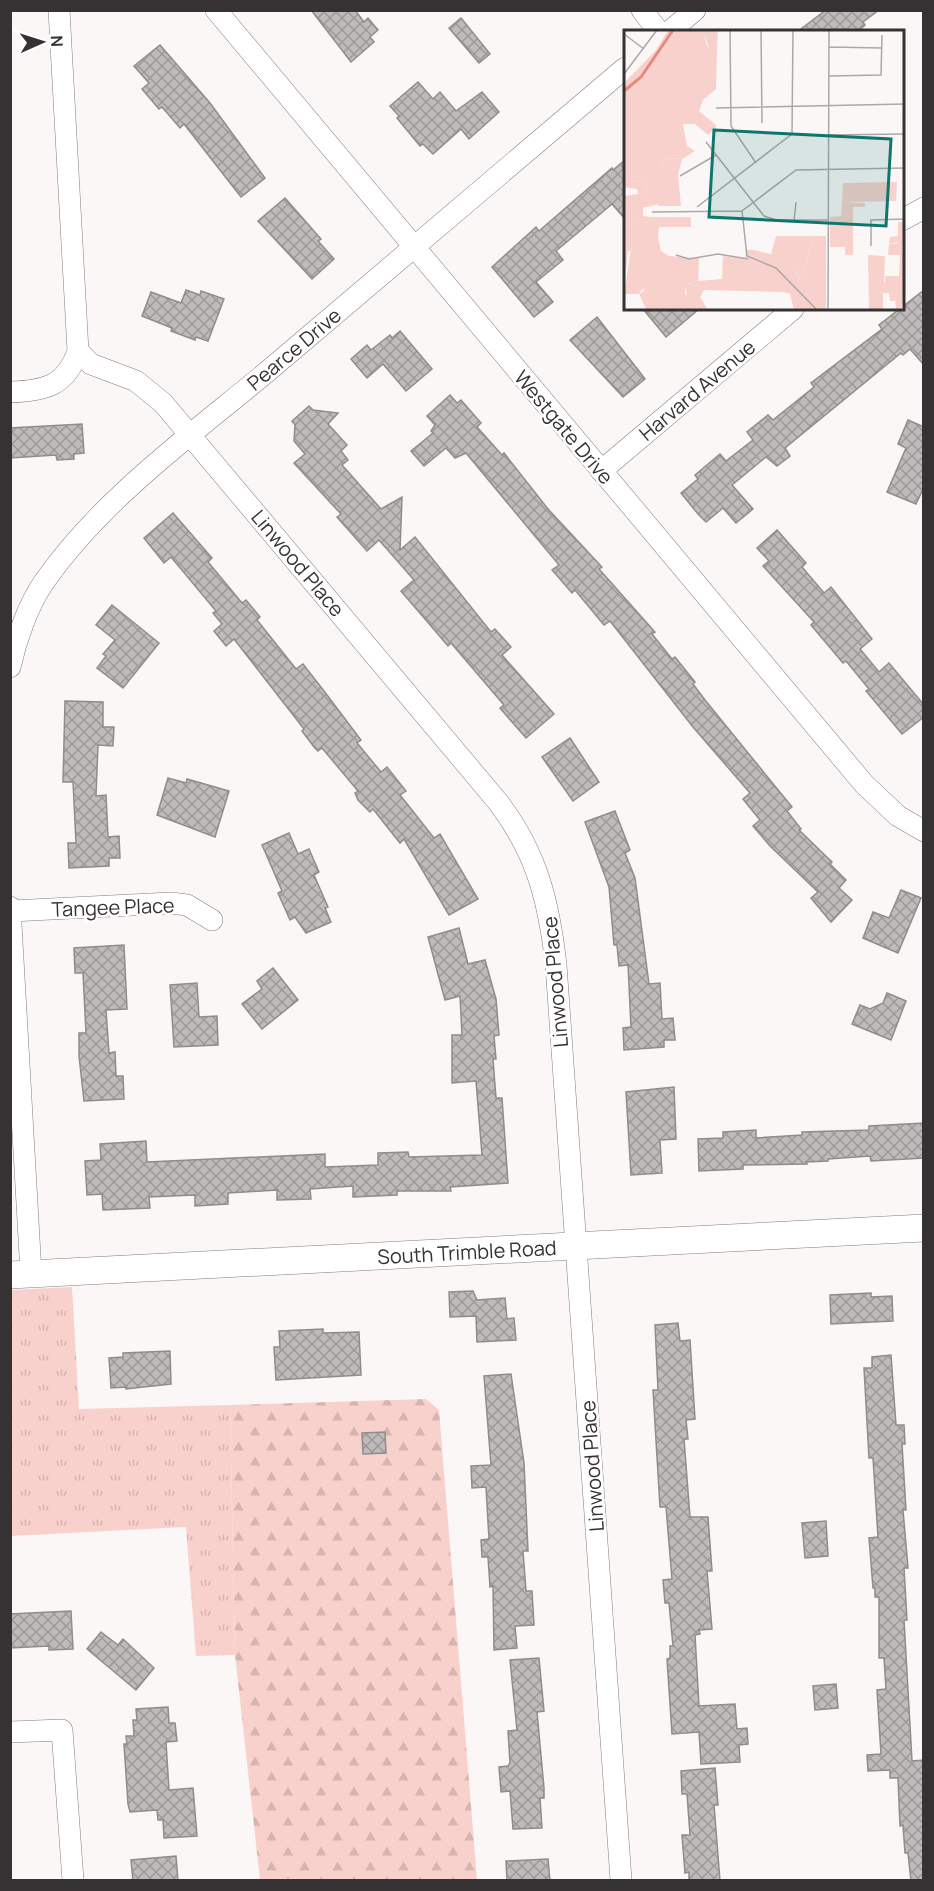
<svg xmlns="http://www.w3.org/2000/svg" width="934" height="1891" font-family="Manrope,sans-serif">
	<defs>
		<pattern id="grass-tufts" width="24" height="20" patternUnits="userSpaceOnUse" patternTransform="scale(1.5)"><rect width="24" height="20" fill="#f9d1cc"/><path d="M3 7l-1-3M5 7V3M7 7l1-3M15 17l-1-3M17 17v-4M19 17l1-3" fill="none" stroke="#d6b4b0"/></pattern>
		<pattern id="forest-firs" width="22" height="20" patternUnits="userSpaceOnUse" patternTransform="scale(1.5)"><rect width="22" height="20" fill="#f9d1cc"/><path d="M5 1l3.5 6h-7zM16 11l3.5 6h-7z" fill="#d6b4b0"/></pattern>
		<pattern id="building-cross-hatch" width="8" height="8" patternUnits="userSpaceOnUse" patternTransform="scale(1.5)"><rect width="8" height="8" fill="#bfbbba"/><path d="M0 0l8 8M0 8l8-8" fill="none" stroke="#9c9998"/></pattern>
	</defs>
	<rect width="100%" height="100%" fill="#fcf7f7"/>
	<polygon fill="url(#grass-tufts)" points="72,1287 79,1409 230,1405 235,1655 196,1656 186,1527 11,1536 11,1290"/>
	<polygon fill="url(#forest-firs)" points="426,1399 439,1410 477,1880 260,1880 235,1655 230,1405"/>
	<g fill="url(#building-cross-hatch)" stroke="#908c8c" stroke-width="1.5">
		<polygon points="311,10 355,10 364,22 368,18 378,30 370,37 374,42 351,62"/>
		<polygon points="826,10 879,10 863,22 865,25 857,32 797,32"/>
		<polygon points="461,18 490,54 479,63 449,28"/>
		<polygon points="160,45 210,103 265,178 241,197 184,124 180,128 162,107 159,109 142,89 149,83 134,66"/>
		<polygon points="418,82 433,99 440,92 456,111 482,92 499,112 469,139 461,129 433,154 423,144 420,146 397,118 399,116 390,106"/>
		<polygon points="625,160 625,219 612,204 556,251 563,260 536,282 553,302 534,317 492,267 536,227 539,231 612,168 613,170"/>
		<polygon points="285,198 321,239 318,241 334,259 312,279 258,221"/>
		<polygon points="186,290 200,295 201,291 224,299 208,341 196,337 195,340 171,331 172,328 142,316 151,292 181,303"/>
		<polygon points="924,290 924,365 910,349 903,355 901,353 785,448 790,456 777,466 766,457 732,485 753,509 736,523 723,508 706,522 698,514 681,493 698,479 695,475 720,454 726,461 753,440 747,432 768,415 773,420 814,387 811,383 882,329 879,325"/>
		<polygon points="643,309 699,309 666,337"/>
		<polygon points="597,317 645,379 623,397 570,340"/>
		<polygon points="400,331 432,369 406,391 383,364 367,378 351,359 367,345 371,350 390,335 392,338"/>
		<polygon points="450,395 457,403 461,400 481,423 477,427 502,455 504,453 548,509 602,567 599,569 655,632 652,634 672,659 675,657 695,682 693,684 705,700 792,807 787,811 801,829 799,830 832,862 830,864 846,880 839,888 852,900 831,922 811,898 818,892 770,846 753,826 760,820 743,799 750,793 693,727 610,621 604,625 575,590 572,593 552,570 559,565 466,453 455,458 446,448 424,466 411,451 433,433 431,431 435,425 427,416"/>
		<polygon points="309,406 313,410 338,413 328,424 347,445 341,451 348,460 342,465 381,509 402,497 400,550 415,537 491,632 495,629 511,647 502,655 554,714 526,738 500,708 504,705 451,643 448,646 401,591 414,580 379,540 367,551 337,517 341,514 294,463 305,454 294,441 295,425 292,421"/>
		<polygon points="908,420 924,427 924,487 916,504 887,492 906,448 898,444"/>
		<polygon points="82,424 84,453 74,454 74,459 57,460 56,455 10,458 10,428"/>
		<polygon points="173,513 212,558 208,562 242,603 246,600 260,617 257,620 296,669 303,664 324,691 361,740 357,743 381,772 387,767 406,791 400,795 434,838 440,834 478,899 449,915 404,839 400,843 373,809 370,812 358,800 355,793 358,791 322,748 318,751 314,747 302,731 304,729 234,639 226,646 214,631 222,624 213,613 216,611 171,557 164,563 144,538"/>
		<polygon points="777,530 806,563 802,567 824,593 831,587 872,639 860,649 879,672 889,663 924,705 924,717 902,734 866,691 869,689 846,661 843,663 811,625 814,622 763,566 769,561 757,548"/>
		<polygon points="112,605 159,643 123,688 97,668 106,656 103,654 115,640 96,625"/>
		<polygon points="65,701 103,702 103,727 114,727 113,746 98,745 96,796 106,795 108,837 119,836 120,858 109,858 109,866 69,868 68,843 76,843 73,782 63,782"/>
		<polygon points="570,738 599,782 573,801 542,757"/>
		<polygon points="168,778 186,783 187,779 229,791 215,837 157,815"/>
		<polygon points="615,811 630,850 625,853 635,878 649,984 660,983 662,1019 673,1018 675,1040 664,1040 664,1047 624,1050 623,1028 631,1027 628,965 619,966 617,945 614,945 609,887 585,822"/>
		<polygon points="289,833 298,854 309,849 319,872 314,875 328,907 325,908 331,922 306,933 295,917 290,920 278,893 282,891 262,845"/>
		<polygon points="901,890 921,898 898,953 863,938 873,912 889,918"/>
		<polygon points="459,928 468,964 485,960 496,999 499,1035 494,1036 496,1059 493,1059 496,1098 502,1098 508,1183 450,1187 451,1191 397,1191 397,1195 353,1197 353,1186 310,1189 311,1199 277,1200 277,1190 228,1193 228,1204 195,1206 195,1195 149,1197 150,1208 103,1210 102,1194 87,1195 85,1161 101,1160 100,1144 146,1141 147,1162 325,1154 325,1167 378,1165 378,1153 408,1152 409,1157 482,1155 476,1081 452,1083 452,1035 462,1035 460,996 445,1000 428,937"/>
		<polygon points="124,945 127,1009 106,1010 109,1053 115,1052 116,1076 123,1076 124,1099 84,1101 79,1056 79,1033 86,1033 83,973 75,973 74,948"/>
		<polygon points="273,968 298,1000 262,1029 242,1004 262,989 257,981"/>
		<polygon points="197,983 199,1017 217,1016 218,1045 174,1047 170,985"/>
		<polygon points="887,993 906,1001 891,1040 852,1024 860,1005 870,1009 883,1003"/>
		<polygon points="674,1087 676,1139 660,1140 662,1173 631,1175 626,1092"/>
		<polygon points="924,1123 924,1158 871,1161 870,1156 828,1159 828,1161 806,1162 807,1164 743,1165 743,1169 699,1171 698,1139 723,1138 723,1132 756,1130 756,1138 802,1135 802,1132 869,1130 869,1126"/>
		<polygon points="473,1291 477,1300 505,1298 507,1319 514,1318 516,1340 477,1342 476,1316 450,1317 449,1292"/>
		<polygon points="871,1293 871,1297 892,1296 893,1321 831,1324 830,1295"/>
		<polygon points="678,1323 680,1341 690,1340 695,1419 686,1420 688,1439 684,1439 690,1517 708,1517 712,1571 707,1571 712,1629 699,1630 700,1634 695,1635 699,1706 735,1704 737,1729 747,1728 748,1744 739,1745 740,1762 701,1764 699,1732 672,1734 667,1659 670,1658 670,1646 673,1646 669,1603 665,1603 663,1580 672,1579 666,1507 660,1507 653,1390 658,1390 655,1325"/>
		<polygon points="323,1329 323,1333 359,1332 361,1375 276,1380 274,1347 280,1347 279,1331"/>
		<polygon points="170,1351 171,1384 126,1389 126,1387 111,1388 109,1358 123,1357 123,1353"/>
		<polygon points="891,1355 896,1425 904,1425 905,1444 902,1444 906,1510 903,1510 908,1568 904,1568 907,1620 904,1620 912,1761 924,1760 924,1881 911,1881 908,1853 905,1853 903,1825 900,1826 898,1778 890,1778 890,1770 868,1771 867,1755 881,1754 877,1690 886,1689 884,1658 879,1658 879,1597 875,1597 875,1588 873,1588 869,1538 878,1537 873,1458 869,1458 864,1368 872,1368 872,1357"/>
		<polygon points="511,1374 524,1463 528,1551 523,1551 526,1591 532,1591 534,1625 515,1626 517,1648 494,1650 493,1586 490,1587 488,1557 482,1557 481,1540 489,1539 486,1487 472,1488 471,1466 491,1465 484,1376"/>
		<polygon points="385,1432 386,1453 363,1454 362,1433"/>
		<polygon points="826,1521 828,1556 805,1558 802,1523"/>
		<polygon points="71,1611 73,1649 49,1650 49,1646 10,1648 10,1614"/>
		<polygon points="101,1632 118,1645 123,1639 154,1668 136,1690 87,1649"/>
		<polygon points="539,1658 544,1711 537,1712 544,1788 544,1798 540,1798 542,1828 513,1829 510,1791 501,1792 499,1767 508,1766 510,1763 508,1731 517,1730 510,1660"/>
		<polygon points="836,1684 838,1708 815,1710 813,1686"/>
		<polygon points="168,1707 169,1723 175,1723 177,1741 166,1742 169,1790 193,1788 197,1836 164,1838 163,1820 158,1820 157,1810 130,1812 128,1804 124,1744 127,1744 126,1736 134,1736 133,1720 137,1720 136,1709"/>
		<polygon points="715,1768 718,1805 714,1805 720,1881 689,1881 689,1872 685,1873 682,1835 690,1835 687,1794 682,1794 681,1771"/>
		<polygon points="176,1856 178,1881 133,1881 131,1860"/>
		<polygon points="548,1859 550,1881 507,1881 506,1861"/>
	</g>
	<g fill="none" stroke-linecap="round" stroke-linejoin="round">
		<defs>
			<g id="minor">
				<polyline points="216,10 864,784 898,816 924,831"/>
				<polyline points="642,10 659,32"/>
				<polyline points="669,32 695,10"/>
				<polyline points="902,220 924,208"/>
				<path d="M78,351L91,364L136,381L163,403L498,802C537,853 549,902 556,965L621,1880"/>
				<path d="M10,392C45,391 66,386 78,351L59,10"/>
				<polyline points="601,471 793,309"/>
				<path d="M10,667C16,640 28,605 44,582C102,499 190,436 268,371C387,270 506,169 625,68"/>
				<polyline points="10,907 31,1273"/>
				<polyline points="11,911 171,903 187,905 212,920"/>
				<polyline points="10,1732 62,1730 73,1880"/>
			</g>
			<polyline id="major" points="10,1275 924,1228"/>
		</defs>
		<use href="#minor" stroke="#827e7d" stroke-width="22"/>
		<use href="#major" stroke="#827e7d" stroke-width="28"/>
		<use href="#minor" stroke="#fff" stroke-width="21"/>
		<use href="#major" stroke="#fff" stroke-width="27"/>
	</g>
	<g text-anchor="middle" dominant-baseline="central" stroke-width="5" stroke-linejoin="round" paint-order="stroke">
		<g font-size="20" fill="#343232" stroke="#fff">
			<text transform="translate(294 349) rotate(-40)">Pearce Drive</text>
			<text transform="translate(697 390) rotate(-40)">Harvard Avenue</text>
			<text transform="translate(564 427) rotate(50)">Westgate Drive</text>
			<text transform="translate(298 563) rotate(50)">Linwood Place</text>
			<text transform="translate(113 907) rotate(-2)">Tangee Place</text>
			<text transform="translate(555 982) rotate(-95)">Linwood Place</text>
			<text transform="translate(467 1252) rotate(-3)">South Trimble Road</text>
			<text transform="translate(592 1466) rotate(-94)">Linwood Place</text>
		</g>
	</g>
	<g transform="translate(624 30)">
		<rect width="280" height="280" fill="#fcf7f7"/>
		<path d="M94,1L93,20H86L80,5L83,2ZM39,128L58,129L54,145L57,176H34ZM0,148L20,153L27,176L0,182V166L14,164L13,159L0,157ZM218,172L241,173V177H229V225H221V217H206V187L217,186ZM26,187H67V197H35L34,208L37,221L45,226L75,228L74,257L64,253L61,257V264L77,275L75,279H22L15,264L20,261L10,221H4L0,258V196L26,191ZM274,192H280V223L273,212L265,214L266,207L274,206ZM152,206H189L177,252L167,235L147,224ZM244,225L261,226L260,252L271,262L272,271H266L265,263H259V280H245Z" fill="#f9d1cc"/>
		<path d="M44,0H94L80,5L83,16L93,20L92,59L79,70L75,81L93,96L84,105L71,94H59L63,116L71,121L58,129L39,128L35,174L27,176L20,153L0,148V53L32,20ZM273,152L272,171L218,172L219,153ZM19,176V186L26,187V191L0,196V182ZM189,206H202V280H170L166,264L160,262L80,260L76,267L84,280H69L77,275L64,270L61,256L63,253L74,257V251L98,249L99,226L121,229L122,220H130L155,226L167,235L177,252ZM276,213L280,223V267L277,280H272L271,262L261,254V246H275L276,225H264L265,214ZM7,219L23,228L24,252L15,264H0Z" fill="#f9d1cc"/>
		<path fill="none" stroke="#e78980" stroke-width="3" d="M0,61L17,47L49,0"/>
		<path fill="none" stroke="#aca8a8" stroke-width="1.5" d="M106,0L107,96L132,133M137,0L138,93M0,4L20,19M205,17L258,18M0,44L33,0M205,46L257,45L258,5M92,78L281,74M205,105L281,104M82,112L140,186L152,190H204M56,146L92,125M73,177L168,104L169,0M118,181L172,140L281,138M118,181L123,226L152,238L193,280M28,182L118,181M170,191L172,172M247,216V190L281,189M52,225L65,229L94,224L124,229M204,280L205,0"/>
		<path fill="#0f766e" fill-opacity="0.15" stroke="#0f766e" stroke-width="3" d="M90,100L267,109L262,196L85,187Z"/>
		<rect width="280" height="280" fill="none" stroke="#343232" stroke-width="3"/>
	</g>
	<rect width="934" height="1891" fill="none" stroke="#343232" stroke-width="24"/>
	<g transform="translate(42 42) rotate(87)" stroke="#ffffff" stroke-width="4.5" paint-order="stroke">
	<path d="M0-4.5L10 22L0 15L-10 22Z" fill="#343232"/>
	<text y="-9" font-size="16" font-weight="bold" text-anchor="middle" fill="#343232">N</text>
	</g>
</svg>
